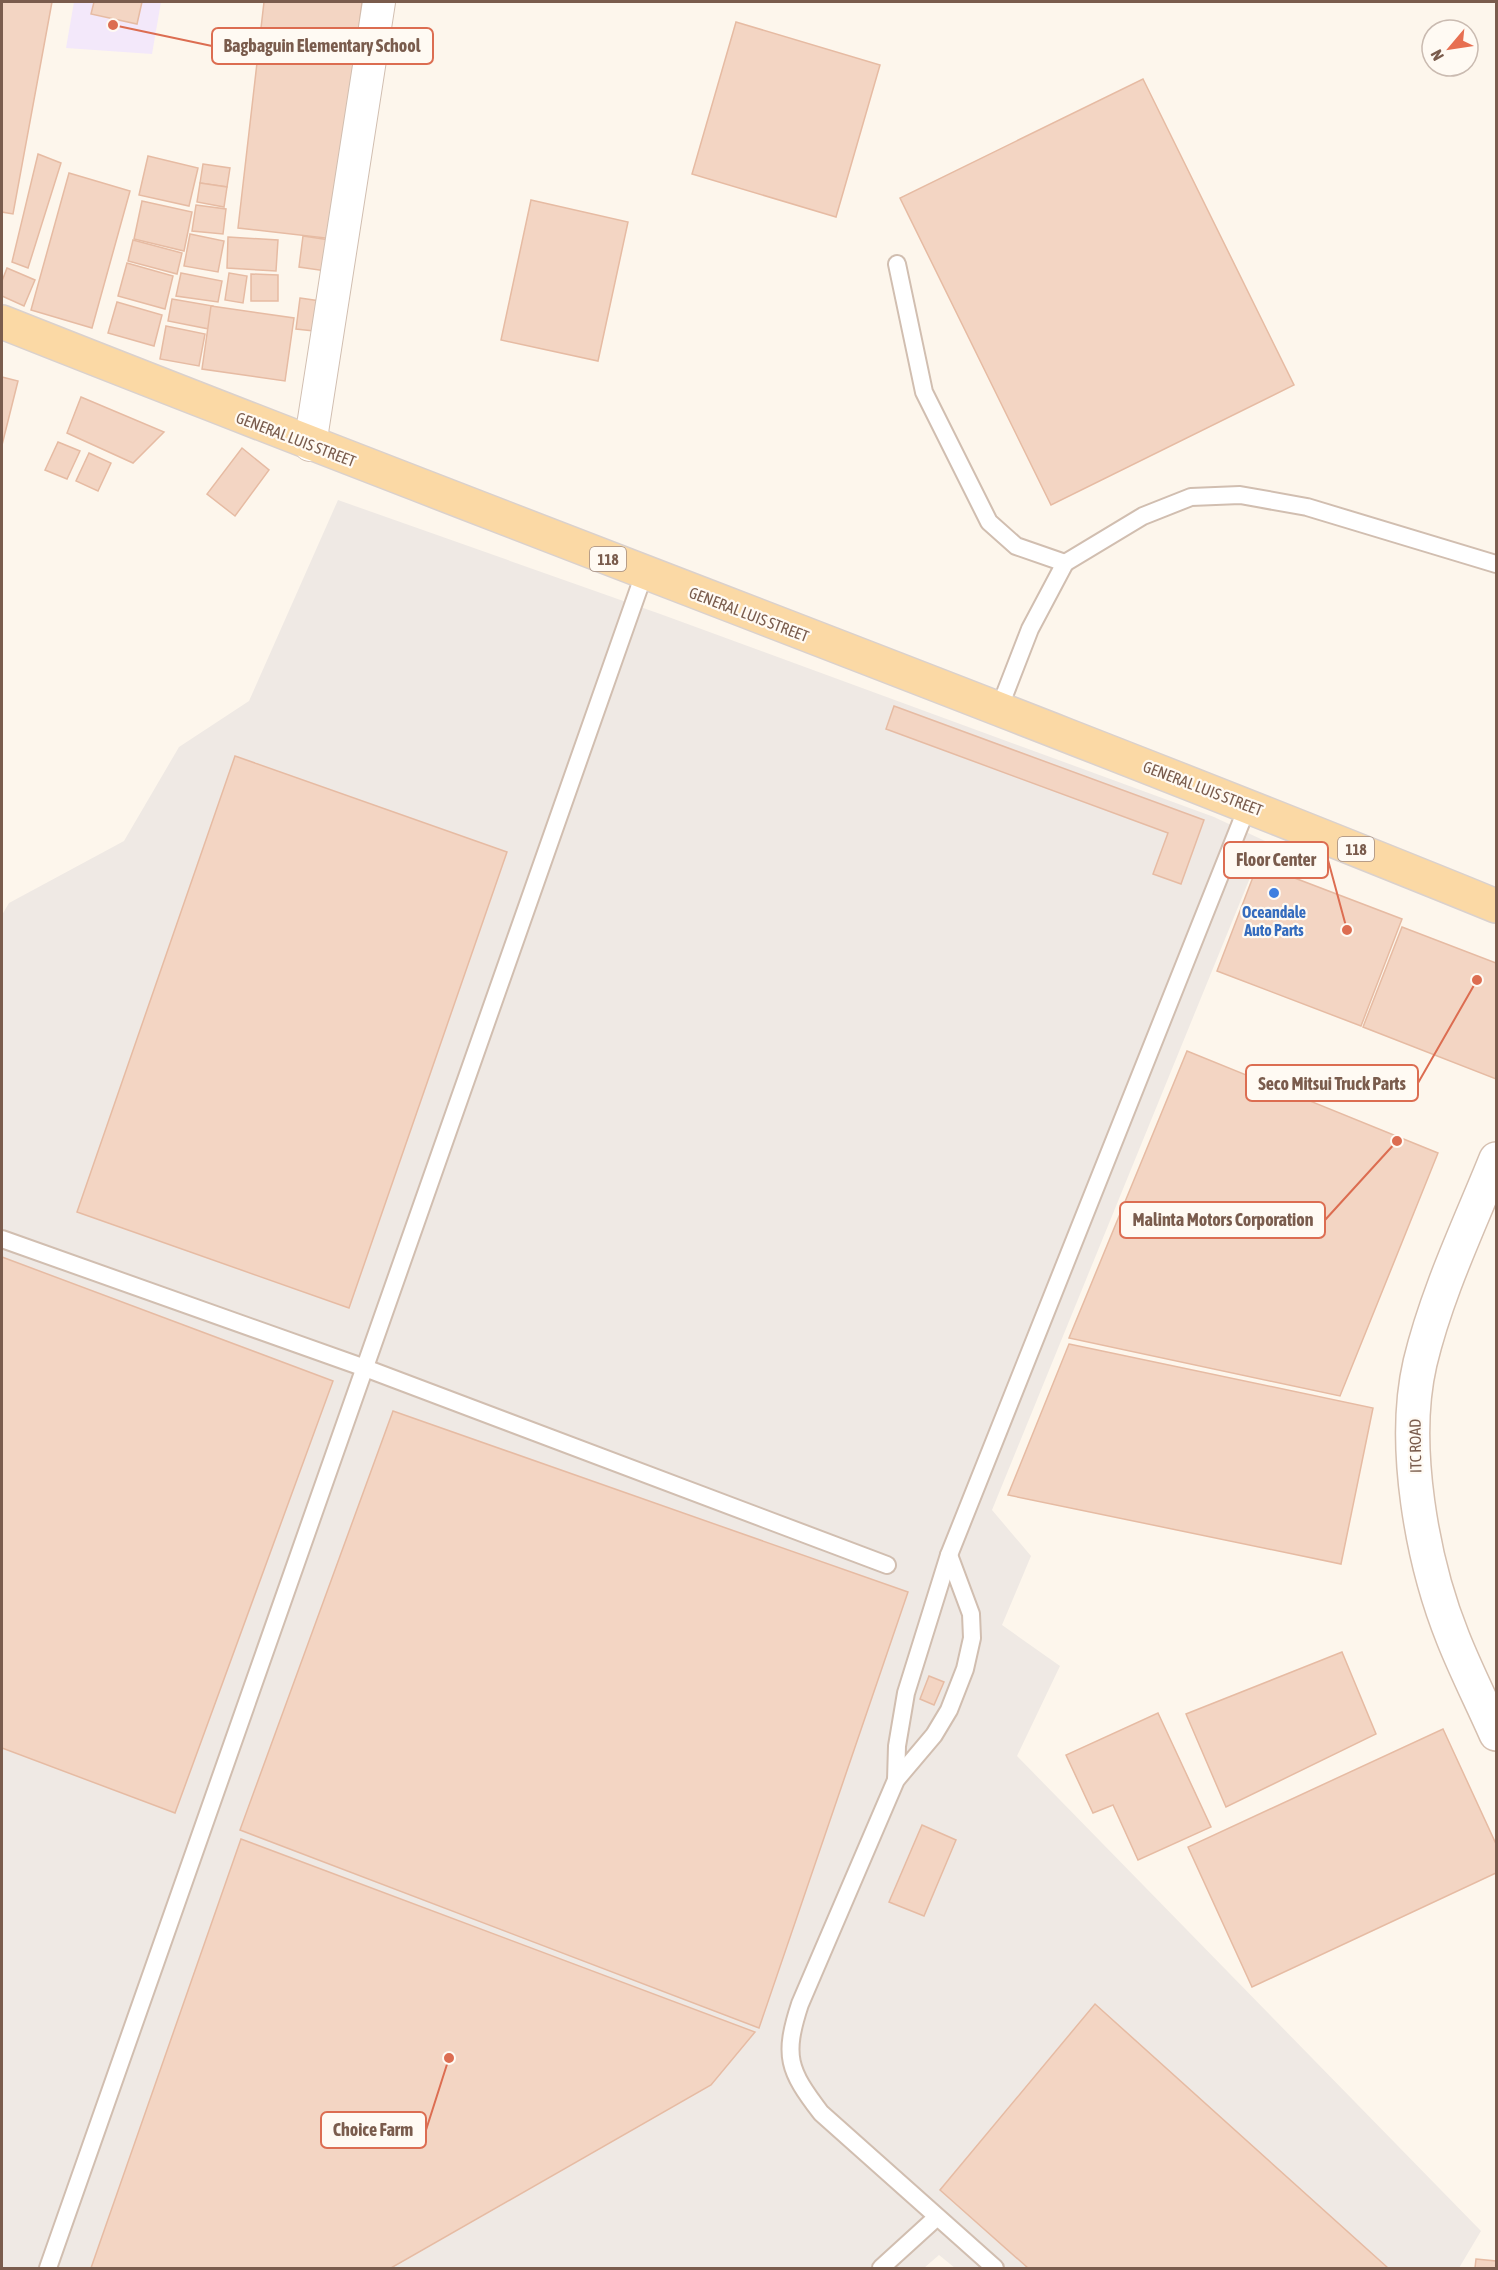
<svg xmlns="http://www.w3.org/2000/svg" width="1498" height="2270" font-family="'Asap Condensed',sans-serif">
	<rect width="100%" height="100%" fill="#fdf6ec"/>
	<polygon fill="#efe9e4" points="338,500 663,615 1214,817 1265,841 992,1510 1031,1556 1002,1625 1060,1666 1017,1756 1481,2231 1459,2268 955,2268 939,2255 924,2268 2,2268 2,915 9,903 124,841 179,747 249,701"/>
	<polygon fill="#f3e8fa" points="74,2 161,2 152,54 66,48"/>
	<g fill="#f3d5c3" stroke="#e6bba3" stroke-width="1.5">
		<polygon points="2,2 52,2 13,214 2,212"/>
		<polygon points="94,2 142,2 137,24 91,14"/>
		<polygon points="264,2 362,2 334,239 238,228"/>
		<polygon points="736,22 880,65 836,217 692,174"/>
		<polygon points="1143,79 1294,385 1051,505 900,198"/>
		<polygon points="38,154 61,163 28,268 12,262"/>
		<polygon points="148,156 198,168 189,206 139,195"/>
		<polygon points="203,164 230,168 227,187 200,183"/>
		<polygon points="69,173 130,191 92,328 31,310"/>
		<polygon points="200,183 227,187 224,207 197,202"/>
		<polygon points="531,200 628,222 598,361 501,340"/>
		<polygon points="142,201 192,212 184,251 134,239"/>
		<polygon points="196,205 226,209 223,234 192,231"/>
		<polygon points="190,234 224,241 218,272 184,266"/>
		<polygon points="303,236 330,240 326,271 299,267"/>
		<polygon points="228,237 278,240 276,271 227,268"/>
		<polygon points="133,240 182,253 177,274 128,261"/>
		<polygon points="127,263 173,276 165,309 118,296"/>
		<polygon points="7,268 35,280 24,306 2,296 2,281"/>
		<polygon points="181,273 222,281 218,302 176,296"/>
		<polygon points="229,273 247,276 243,303 225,300"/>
		<polygon points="251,274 278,275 278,301 251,301"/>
		<polygon points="300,298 327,302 323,332 296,329"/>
		<polygon points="172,299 213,306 209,329 168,321"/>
		<polygon points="117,302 162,315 154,346 108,333"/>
		<polygon points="211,306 294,318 285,381 202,369"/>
		<polygon points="166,326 205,334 199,366 160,359"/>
		<polygon points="2,377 18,381 2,445"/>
		<polygon points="81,397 164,432 133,463 67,433"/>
		<polygon points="58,442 80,451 67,479 45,470"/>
		<polygon points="242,448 269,470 235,516 207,494"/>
		<polygon points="89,453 111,463 98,491 76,481"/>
		<polygon points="894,706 1204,820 1181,884 1153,874 1168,833 886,729"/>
		<polygon points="235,756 507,852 349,1308 77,1212"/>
		<polygon points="1258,864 1402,919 1361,1026 1217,971"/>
		<polygon points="1402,927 1496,963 1496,1079 1363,1027"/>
		<polygon points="1187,1051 1438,1153 1340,1396 1069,1338"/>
		<polygon points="2,1257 333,1381 175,1813 2,1748"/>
		<polygon points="1069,1344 1373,1408 1341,1564 1008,1495"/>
		<polygon points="393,1411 908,1592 759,2028 240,1830"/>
		<polygon points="1342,1652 1376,1734 1226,1807 1186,1714"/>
		<polygon points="929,1676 944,1682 934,1705 920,1699"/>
		<polygon points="1158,1713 1211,1827 1138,1860 1113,1805 1093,1813 1066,1755"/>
		<polygon points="1443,1729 1496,1844 1496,1873 1252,1987 1188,1847"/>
		<polygon points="922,1825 956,1840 924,1916 889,1902"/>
		<polygon points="241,1839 755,2032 711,2085 391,2268 91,2268"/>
		<polygon points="1095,2004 1388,2268 1028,2268 940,2190"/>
		<polygon points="1476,2259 1496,2261 1496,2268 1475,2268"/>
	</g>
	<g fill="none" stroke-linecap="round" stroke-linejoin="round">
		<defs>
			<g id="lane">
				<polyline points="897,264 924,392 989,522 1016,546 1065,563 1030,629 999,709"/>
				<polyline points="1065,563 1143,516 1191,497 1240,495 1307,507 1496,564"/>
				<polyline points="2,1239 365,1368 887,1565"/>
				<path d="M949,1555L971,1614L972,1638L965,1669L949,1710L934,1735L896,1780L800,2004C783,2056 788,2070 821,2113L995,2268"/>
				<polyline points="896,1780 897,1746 906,1693 949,1555 1248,805"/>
				<polyline points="48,2268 644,574"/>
				<polyline points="881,2268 937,2217"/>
			</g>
			<polyline id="street" points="310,445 379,2"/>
			<path id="secondary" d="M1496,1159C1469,1226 1437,1292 1420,1363C1401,1445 1422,1561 1453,1638C1466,1671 1482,1702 1496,1734"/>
			<path id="primary" d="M2,322C499,519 1001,705 1496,906"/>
		</defs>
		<use href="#lane" stroke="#d1beb0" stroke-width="20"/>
		<use href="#street" stroke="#d1beb0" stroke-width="34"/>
		<use href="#secondary" stroke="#d6c0b0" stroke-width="36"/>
		<use href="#primary" stroke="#dad1cd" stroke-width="36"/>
		<use href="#lane" stroke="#fff" stroke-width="16"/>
		<use href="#street" stroke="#fff" stroke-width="32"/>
		<use href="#secondary" stroke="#fff" stroke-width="33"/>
		<use href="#primary" stroke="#fbd9a5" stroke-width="33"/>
	</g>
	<circle fill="#3f7fe0" stroke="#fffaf3" stroke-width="2" cx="1274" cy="893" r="6"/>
	<g text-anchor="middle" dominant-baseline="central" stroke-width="4.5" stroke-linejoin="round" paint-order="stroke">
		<g fill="#fffaf3" stroke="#a28b7f" stroke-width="1.5">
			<rect x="590" y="547" width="36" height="24" rx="4.5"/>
			<rect x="1338" y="837" width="36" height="24" rx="4.5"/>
		</g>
		<g font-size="15" font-weight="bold" fill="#7a5c4d">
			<text x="608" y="559">118</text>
			<text x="1356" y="849">118</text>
		</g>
		<g font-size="16" fill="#7a5c4d" stroke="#fffaf3">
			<text transform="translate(296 439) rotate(21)">GENERAL LUIS STREET</text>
			<text transform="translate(749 614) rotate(21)">GENERAL LUIS STREET</text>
			<text transform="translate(1203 788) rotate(21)">GENERAL LUIS STREET</text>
			<text transform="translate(1415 1446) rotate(-91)">ITC ROAD</text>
		</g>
		<g font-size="16" font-weight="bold" fill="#366cbe" stroke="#fffaf3">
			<text x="1274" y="912">Oceandale<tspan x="1274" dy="18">Auto Parts</tspan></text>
		</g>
	</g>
	<path fill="none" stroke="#dc6d51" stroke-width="2" d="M113 25L212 46M1347 930L1328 860M1477 980L1418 1083M1397 1141L1325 1220M449 2058L426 2130"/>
	<g fill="#dc6d51" stroke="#fffaf3" stroke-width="2">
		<circle cx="113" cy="25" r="6"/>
		<circle cx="1347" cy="930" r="6"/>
		<circle cx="1477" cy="980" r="6"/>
		<circle cx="1397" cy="1141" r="6"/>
		<circle cx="449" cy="2058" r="6"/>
	</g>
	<g fill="#fffaf3" stroke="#dc6d51" stroke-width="2">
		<rect x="212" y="28" width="221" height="36" rx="6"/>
		<rect x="1224" y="842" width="104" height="36" rx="6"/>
		<rect x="1246" y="1065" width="172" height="36" rx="6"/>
		<rect x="1120" y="1202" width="205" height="36" rx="6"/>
		<rect x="321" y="2112" width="105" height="36" rx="6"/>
	</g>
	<g font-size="18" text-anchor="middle" font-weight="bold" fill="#7a5c4d">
		<text x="322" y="52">Bagbaguin Elementary School</text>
		<text x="1276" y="866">Floor Center</text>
		<text x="1332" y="1090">Seco Mitsui Truck Parts</text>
		<text x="1223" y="1226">Malinta Motors Corporation</text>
		<text x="373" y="2136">Choice Farm</text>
	</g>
	<rect width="1498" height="2270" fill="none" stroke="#7a5c4d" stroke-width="6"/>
	<g transform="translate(1450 48) rotate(241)"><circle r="28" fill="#fffaf3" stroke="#cabbb1" stroke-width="1.5"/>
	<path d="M0-4.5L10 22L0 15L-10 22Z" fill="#e76f51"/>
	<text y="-9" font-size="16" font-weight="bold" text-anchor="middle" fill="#7a5c4d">N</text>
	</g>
</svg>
